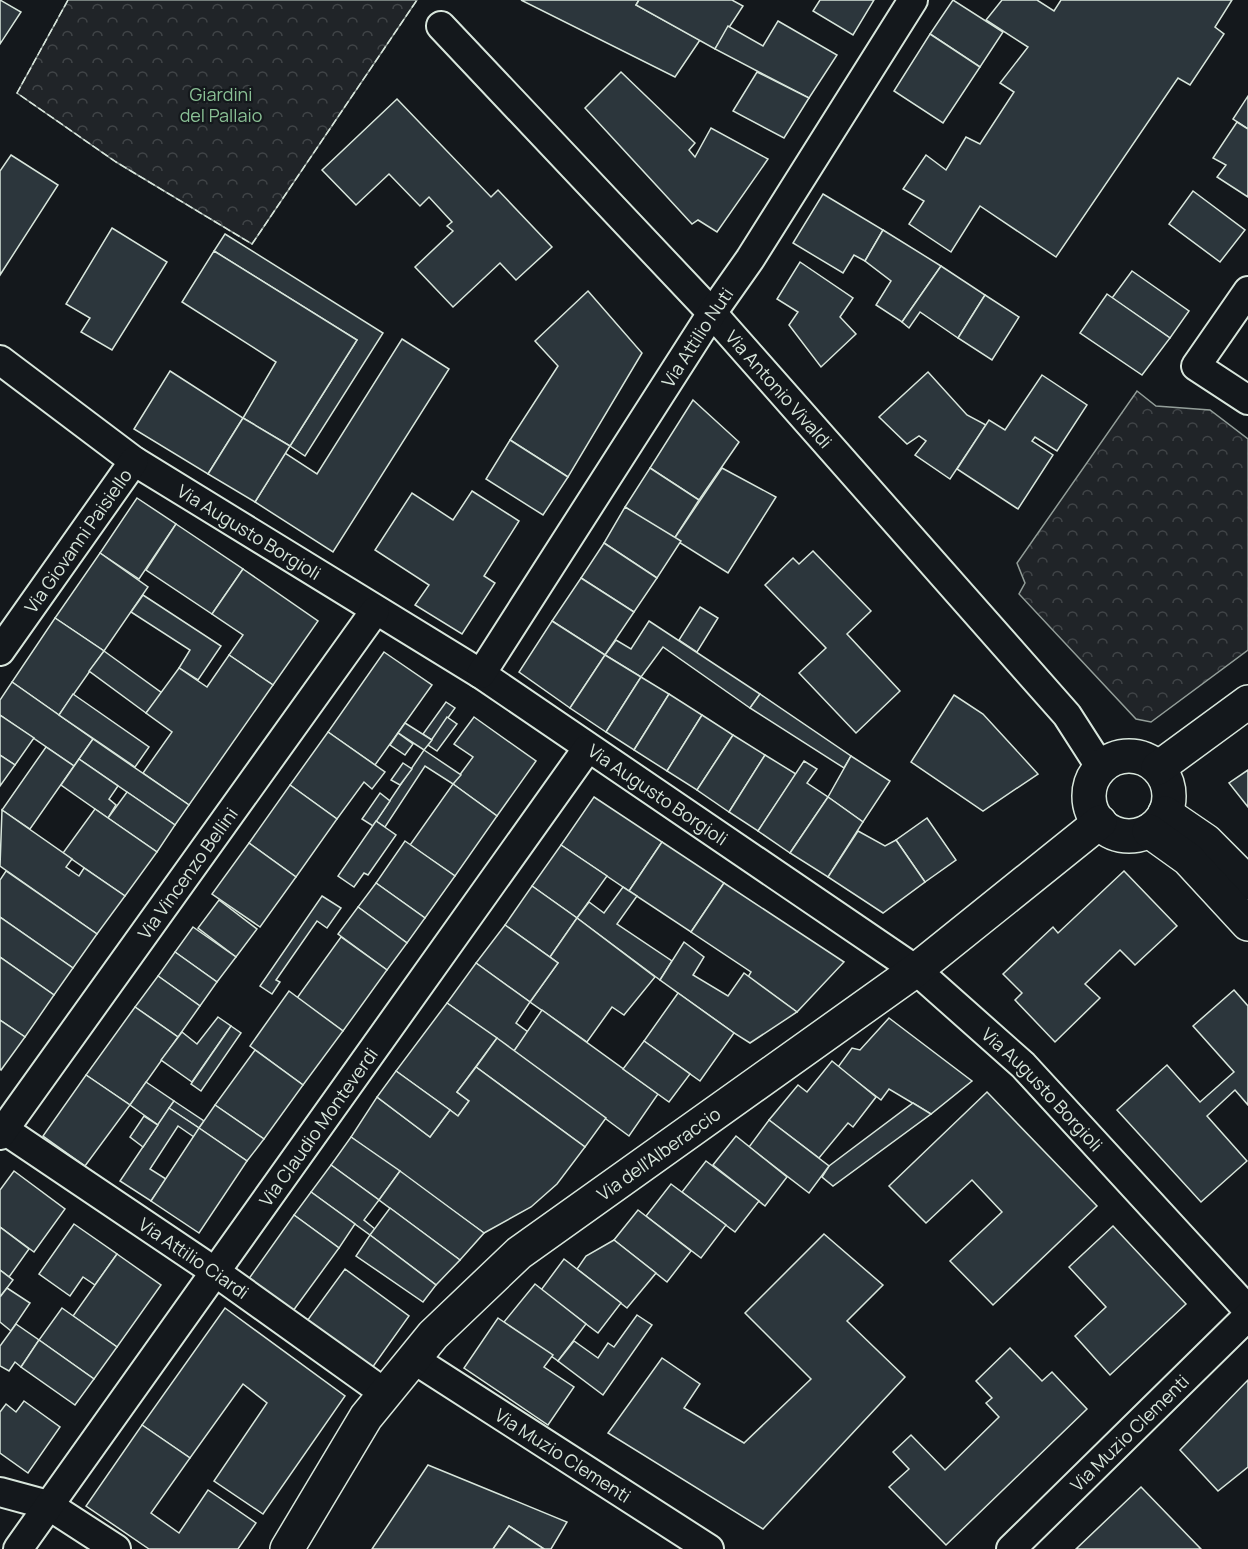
<svg xmlns="http://www.w3.org/2000/svg" width="1248" height="1549" font-family="Manrope,sans-serif">
	<defs>
		<pattern id="park-crowns" width="20" height="18" patternUnits="userSpaceOnUse" patternTransform="scale(1.5)"><rect width="20" height="18" fill="#202428"/><path d="M2 6a3 3 0 1 1 6 0M12 15a3 3 0 1 1 6 0" fill="none" stroke="#404447"/></pattern>
	</defs>
	<rect width="100%" height="100%" fill="#14181c"/>
	<g fill="url(#park-crowns)" stroke="#939e99" stroke-width="1.5">
		<polygon points="68,0 417,0 252,244 116,162 17,93"/>
		<polygon points="1137,391 1156,406 1210,410 1248,439 1248,650 1151,722 1136,719 1019,594 1025,583 1017,563"/>
	</g>
	<g fill="#2c363c" stroke="#d8e6dc" stroke-width="1.5">
		<polygon points="0,0 21,12 0,44"/>
		<polygon points="521,0 639,0 636,5 700,40 675,77"/>
		<polygon points="639,0 732,0 743,6 715,49 636,5"/>
		<polygon points="820,0 874,0 853,35 813,11"/>
		<polygon points="953,0 1003,32 980,67 930,34"/>
		<polygon points="1002,0 1037,0 1054,11 1061,0 1232,0 1215,27 1224,34 1190,85 1178,78 1056,257 980,206 951,252 909,224 924,201 903,189 926,155 946,170 966,137 980,144 1014,92 1000,83 1028,47 986,20"/>
		<polygon points="778,21 837,55 809,98 715,49 728,26 763,46"/>
		<polygon points="930,34 980,67 943,123 894,91"/>
		<polygon points="621,72 695,143 689,150 695,157 711,128 768,159 717,232 698,220 692,224 585,108"/>
		<polygon points="757,72 809,98 784,138 733,111"/>
		<polygon points="1248,96 1248,129 1233,119"/>
		<polygon points="397,99 491,197 498,190 552,247 516,280 500,263 453,307 415,267 453,231 447,226 452,222 429,197 420,206 389,174 356,205 322,170"/>
		<polygon points="1237,122 1248,129 1248,197 1217,177 1226,165 1213,158"/>
		<polygon points="11,155 58,185 0,275 0,171"/>
		<polygon points="1193,191 1245,230 1220,262 1169,224"/>
		<polygon points="823,194 883,230 865,261 854,255 843,273 793,243"/>
		<polygon points="112,228 167,262 112,350 81,332 90,318 66,304"/>
		<polygon points="883,230 941,266 902,322 876,305 891,281 865,261"/>
		<polygon points="225,234 383,333 305,456 290,446 357,340 214,251"/>
		<polygon points="214,251 357,340 290,446 243,418 276,362 182,302"/>
		<polygon points="800,262 853,298 840,317 856,334 821,367 789,325 798,312 777,299"/>
		<polygon points="941,266 985,295 958,338 920,312 909,328 902,322"/>
		<polygon points="1132,271 1189,311 1170,338 1112,298"/>
		<polygon points="588,291 642,353 568,477 510,440 558,366 535,341"/>
		<polygon points="1107,294 1170,338 1142,375 1080,333"/>
		<polygon points="985,295 1019,317 992,360 958,338"/>
		<polygon points="402,339 449,369 333,552 255,502 285,453 317,474"/>
		<polygon points="170,371 243,418 208,474 134,429"/>
		<polygon points="928,372 967,415 986,425 950,479 915,455 926,441 919,436 907,444 879,417"/>
		<polygon points="1042,375 1087,405 1057,451 1035,437 1032,441 1053,455 1018,509 957,469 989,420 1005,430"/>
		<polygon points="693,400 739,442 699,500 650,468"/>
		<polygon points="243,418 290,446 255,502 208,474"/>
		<polygon points="510,440 568,477 543,515 486,479"/>
		<polygon points="650,468 699,500 674,539 625,507"/>
		<polygon points="722,468 776,497 728,573 674,539"/>
		<polygon points="472,491 519,521 484,576 495,583 462,634 415,605 429,585 375,550 412,493 453,520"/>
		<polygon points="137,498 176,524 139,579 100,553"/>
		<polygon points="625,507 681,541 657,578 604,543"/>
		<polygon points="176,524 243,569 212,614 146,570"/>
		<polygon points="604,543 657,578 634,612 581,578"/>
		<polygon points="813,551 871,611 847,634 900,691 856,733 799,673 826,648 765,585 793,558 799,564"/>
		<polygon points="100,553 148,587 104,651 55,618"/>
		<polygon points="243,569 318,621 273,685 229,655 243,635 212,614"/>
		<polygon points="581,578 634,612 605,655 552,621"/>
		<polygon points="143,595 221,646 198,680 179,668 190,650 131,612"/>
		<polygon points="700,607 718,618 697,652 679,640"/>
		<polygon points="55,618 104,651 59,715 12,682"/>
		<polygon points="552,621 605,655 570,708 519,672"/>
		<polygon points="649,621 760,694 750,708 663,647 641,677 605,655 616,640 631,649"/>
		<polygon points="104,651 162,693 146,713 89,671"/>
		<polygon points="384,652 432,685 375,765 328,732"/>
		<polygon points="229,655 273,685 189,805 143,773 172,732 146,713 179,668 207,687"/>
		<polygon points="605,655 641,677 606,732 570,708"/>
		<polygon points="641,677 669,694 634,750 606,732"/>
		<polygon points="12,682 93,739 74,766 0,715 0,700"/>
		<polygon points="73,694 149,747 135,767 59,715"/>
		<polygon points="669,694 702,715 667,771 634,750"/>
		<polygon points="760,694 851,756 844,768 750,708"/>
		<polygon points="954,695 983,714 1038,774 983,811 911,762"/>
		<polygon points="446,702 455,708 432,740 423,734"/>
		<polygon points="0,715 34,738 15,765 0,755"/>
		<polygon points="702,715 733,735 697,790 667,771"/>
		<polygon points="447,717 457,724 437,751 428,745"/>
		<polygon points="474,717 536,761 497,816 453,784 473,757 454,744"/>
		<polygon points="405,723 432,740 424,750 398,733"/>
		<polygon points="328,732 385,772 372,789 364,782 337,819 290,785"/>
		<polygon points="398,733 413,744 405,755 390,745"/>
		<polygon points="733,735 765,755 729,812 697,790"/>
		<polygon points="93,739 189,805 175,825 79,759"/>
		<polygon points="46,747 74,766 30,829 2,810"/>
		<polygon points="424,750 461,775 453,784 425,766 385,827 376,821"/>
		<polygon points="0,755 15,765 0,786"/>
		<polygon points="765,755 796,774 758,831 729,812"/>
		<polygon points="851,756 890,781 863,822 828,797"/>
		<polygon points="79,759 118,786 109,799 116,805 108,818 61,785"/>
		<polygon points="804,761 817,769 807,783 828,797 790,853 758,831"/>
		<polygon points="403,763 412,769 400,785 391,780"/>
		<polygon points="1248,770 1248,807 1229,783"/>
		<polygon points="453,784 497,816 455,876 410,845"/>
		<polygon points="290,785 337,819 296,877 249,843"/>
		<polygon points="127,792 175,825 157,852 108,818"/>
		<polygon points="380,793 390,801 373,826 362,819"/>
		<polygon points="594,797 662,842 629,891 561,845"/>
		<polygon points="828,797 863,822 828,877 790,853"/>
		<polygon points="95,809 157,852 125,896 63,853"/>
		<polygon points="2,810 72,859 66,867 79,876 84,868 125,896 97,934 0,866"/>
		<polygon points="927,818 956,860 925,882 896,840"/>
		<polygon points="376,821 396,835 368,875 364,873 354,887 338,876"/>
		<polygon points="858,831 885,846 896,840 925,882 883,913 828,877"/>
		<polygon points="405,841 455,876 425,918 376,883"/>
		<polygon points="662,842 724,883 691,932 629,891"/>
		<polygon points="249,843 296,877 260,927 212,894"/>
		<polygon points="561,845 607,876 577,918 532,886"/>
		<polygon points="6,871 97,934 73,968 0,917 0,880"/>
		<polygon points="1124,871 1177,926 1135,965 1120,950 1085,984 1100,998 1055,1042 1015,1000 1022,993 1003,974 1053,927 1058,933"/>
		<polygon points="376,883 425,918 407,943 358,907"/>
		<polygon points="724,883 844,962 797,1012 748,977 751,972 691,932"/>
		<polygon points="532,886 577,918 550,957 505,925"/>
		<polygon points="623,887 637,896 617,924 672,961 660,980 577,918 589,902 604,913"/>
		<polygon points="322,896 341,908 327,928 317,921 276,980 280,982 272,994 260,986"/>
		<polygon points="219,900 257,929 236,957 198,928"/>
		<polygon points="358,907 407,943 387,970 338,934"/>
		<polygon points="0,917 73,968 54,995 0,957"/>
		<polygon points="577,918 655,977 624,1015 612,1007 587,1042 530,1002 558,963 550,957"/>
		<polygon points="505,925 558,963 530,1002 476,963"/>
		<polygon points="193,927 236,957 217,982 175,952"/>
		<polygon points="341,937 387,970 343,1031 297,998"/>
		<polygon points="684,942 704,957 693,975 728,996 744,973 797,1012 750,1043 734,1033 660,980"/>
		<polygon points="175,952 217,982 200,1006 158,976"/>
		<polygon points="0,957 54,995 25,1037 0,1020"/>
		<polygon points="476,963 530,1002 516,1023 528,1032 514,1051 447,1003"/>
		<polygon points="158,976 200,1006 178,1037 135,1007"/>
		<polygon points="1234,990 1248,1006 1248,1105 1235,1090 1207,1116 1247,1161 1201,1202 1117,1110 1167,1065 1200,1102 1234,1072 1193,1026"/>
		<polygon points="289,991 343,1031 303,1085 250,1046"/>
		<polygon points="678,993 734,1033 700,1081 644,1041"/>
		<polygon points="447,1003 497,1038 457,1092 469,1101 458,1116 396,1071"/>
		<polygon points="135,1007 178,1037 130,1105 86,1075"/>
		<polygon points="542,1010 658,1094 629,1136 514,1051"/>
		<polygon points="218,1017 231,1026 192,1082 161,1060 182,1032 197,1044"/>
		<polygon points="889,1018 972,1081 931,1114 889,1089 881,1100 838,1067 852,1048 860,1050"/>
		<polygon points="0,1020 25,1037 1,1070 0,1069"/>
		<polygon points="231,1026 241,1033 201,1091 191,1084"/>
		<polygon points="497,1038 606,1118 585,1147 476,1067"/>
		<polygon points="644,1041 690,1074 669,1102 623,1069"/>
		<polygon points="255,1050 303,1085 264,1139 215,1105"/>
		<polygon points="832,1061 876,1097 853,1127 848,1123 819,1158 769,1120 798,1085 807,1092"/>
		<polygon points="476,1067 585,1147 557,1184 531,1207 484,1233 351,1137 377,1097 430,1137 450,1110 458,1116 469,1101 457,1092"/>
		<polygon points="396,1071 450,1110 430,1137 377,1097"/>
		<polygon points="86,1075 130,1105 85,1166 43,1136"/>
		<polygon points="146,1082 174,1101 158,1125 130,1105"/>
		<polygon points="987,1092 1097,1206 993,1305 950,1261 1002,1212 972,1180 926,1223 889,1186"/>
		<polygon points="174,1101 204,1121 199,1128 169,1108"/>
		<polygon points="913,1103 931,1114 833,1186 822,1177 829,1166"/>
		<polygon points="215,1105 264,1139 247,1161 199,1128"/>
		<polygon points="169,1108 199,1128 194,1137 178,1126 150,1169 166,1179 151,1201 120,1181"/>
		<polygon points="144,1116 158,1125 143,1147 130,1137"/>
		<polygon points="769,1120 829,1166 809,1193 749,1147"/>
		<polygon points="199,1128 247,1161 199,1233 151,1201"/>
		<polygon points="736,1136 787,1177 765,1206 713,1165"/>
		<polygon points="351,1137 400,1171 379,1200 331,1165"/>
		<polygon points="706,1161 759,1201 735,1232 682,1192"/>
		<polygon points="331,1165 379,1200 364,1220 375,1229 370,1235 311,1192"/>
		<polygon points="14,1171 65,1209 34,1252 0,1227 0,1190"/>
		<polygon points="400,1171 484,1233 460,1260 379,1200"/>
		<polygon points="671,1184 726,1225 701,1258 646,1216"/>
		<polygon points="311,1192 355,1224 339,1248 294,1215"/>
		<polygon points="390,1208 460,1260 436,1285 370,1235"/>
		<polygon points="638,1210 691,1251 667,1282 614,1240"/>
		<polygon points="294,1215 339,1248 293,1311 248,1280"/>
		<polygon points="74,1224 117,1254 95,1285 83,1277 70,1296 39,1274"/>
		<polygon points="1113,1226 1186,1304 1110,1375 1075,1336 1106,1307 1069,1267"/>
		<polygon points="0,1227 29,1249 9,1277 0,1270"/>
		<polygon points="824,1234 883,1285 847,1321 905,1377 763,1529 608,1433 662,1358 700,1384 684,1408 744,1443 811,1379 745,1313"/>
		<polygon points="370,1235 436,1285 423,1302 356,1256"/>
		<polygon points="614,1240 656,1273 627,1308 577,1269 586,1256"/>
		<polygon points="117,1254 161,1285 117,1347 73,1316"/>
		<polygon points="564,1259 621,1303 598,1333 541,1290"/>
		<polygon points="345,1269 409,1316 372,1368 307,1321"/>
		<polygon points="0,1270 13,1280 0,1297"/>
		<polygon points="535,1284 586,1324 558,1361 504,1322"/>
		<polygon points="7,1288 30,1303 11,1331 0,1322 0,1297"/>
		<polygon points="62,1308 117,1347 94,1379 39,1340"/>
		<polygon points="225,1308 345,1396 263,1514 214,1481 267,1403 243,1384 190,1458 142,1425"/>
		<polygon points="637,1315 652,1325 603,1395 558,1361 574,1341 598,1358 608,1343 614,1347"/>
		<polygon points="498,1318 553,1355 544,1367 574,1387 548,1425 464,1368"/>
		<polygon points="16,1324 39,1340 21,1367 15,1362 9,1371 0,1366 0,1346"/>
		<polygon points="39,1340 94,1379 75,1405 21,1367"/>
		<polygon points="1010,1348 1042,1381 1052,1372 1087,1409 946,1545 889,1487 909,1469 893,1452 911,1435 945,1470 999,1417 986,1403 992,1398 976,1381"/>
		<polygon points="1248,1380 1248,1467 1218,1491 1180,1450"/>
		<polygon points="24,1401 60,1427 28,1473 0,1453 0,1412 6,1404 16,1412"/>
		<polygon points="142,1425 190,1458 151,1513 179,1533 208,1490 256,1523 238,1549 149,1549 86,1506"/>
		<polygon points="428,1465 567,1522 551,1549 544,1549 509,1526 493,1549 372,1549"/>
		<polygon points="1141,1487 1201,1549 1076,1549"/>
		<polygon points="509,1526 544,1549 493,1549"/>
	</g>
	<g fill="none" stroke-linecap="round" stroke-linejoin="round">
		<defs>
			<g id="minor">
				<path id="s1" d="M441,26L712,313L1067,715L1101,768"/>
				<polyline points="1248,291 1196,366 1248,400"/>
				<path id="s2" d="M0,360L134,461L481,674L916,970L1023,1065L1248,1310"/>
				<path id="s3" d="M0,651L134,461"/>
				<path id="s4" d="M481,674L712,313L750,259L913,0"/>
				<path id="s5" d="M0,1127L214,1271L386,1394"/>
				<path id="s6" d="M0,1135L375,611"/>
				<path id="s7" d="M415,1360L709,1549"/>
				<polyline points="0,1492 48,1505 116,1549"/>
				<path id="s8" d="M18,1549L587,749"/>
				<path id="s9" d="M1011,1549L1248,1316"/>
			</g>
			<g id="tertiary">
				<circle cx="1129" cy="796" r="40"/>
				<polyline points="1158,768 1248,702"/>
				<polyline points="1165,813 1206,841 1248,883"/>
				<polyline points="1149,831 1188,859 1248,924"/>
				<path id="s10" d="M287,1549L366,1417L433,1335L519,1253L916,970L1100,822"/>
			</g>
		</defs>
		<use href="#minor" stroke="#d8e6dc" stroke-width="32"/>
		<use href="#tertiary" stroke="#d8e6dc" stroke-width="36"/>
		<use href="#minor" stroke="#14181c" stroke-width="28"/>
		<use href="#tertiary" stroke="#14181c" stroke-width="33"/>
		<polyline stroke="#d8e6dc" stroke-width="1.5" stroke-dasharray="8 3" stroke-linecap="butt" points="68,0 17,93 116,162 252,244 417,0"/>
	</g>
	<g text-anchor="middle" dominant-baseline="central" stroke-width="4.5" stroke-linejoin="round" paint-order="stroke">
		<g font-size="18" fill="#8ac095" stroke="#14181c">
			<text x="221" y="94">Giardini<tspan x="221" dy="21">del Pallaio</tspan></text>
		</g>
		<g font-size="18" fill="#d8e6dc" stroke="#14181c">
			<text stroke="none"><textPath href="#s4" startOffset="400">Via Attilio Nuti</textPath></text>
			<text stroke="none"><textPath href="#s1" startOffset="496">Via Antonio Vivaldi</textPath></text>
			<text stroke="none"><textPath href="#s2" startOffset="303">Via Augusto Borgioli</textPath></text>
			<text stroke="none"><textPath href="#s3" startOffset="135">Via Giovanni Paisiello</textPath></text>
			<text stroke="none"><textPath href="#s2" startOffset="789">Via Augusto Borgioli</textPath></text>
			<text stroke="none"><textPath href="#s6" startOffset="322">Via Vincenzo Bellini</textPath></text>
			<text stroke="none"><textPath href="#s2" startOffset="1275">Via Augusto Borgioli</textPath></text>
			<text stroke="none"><textPath href="#s8" startOffset="518">Via Claudio Monteverdi</textPath></text>
			<text stroke="none"><textPath href="#s10" startOffset="550">Via dell'Alberaccio</textPath></text>
			<text stroke="none"><textPath href="#s5" startOffset="234">Via Attilio Ciardi</textPath></text>
			<text stroke="none"><textPath href="#s9" startOffset="166">Via Muzio Clementi</textPath></text>
			<text stroke="none"><textPath href="#s7" startOffset="176">Via Muzio Clementi</textPath></text>
		</g>
	</g>
</svg>
